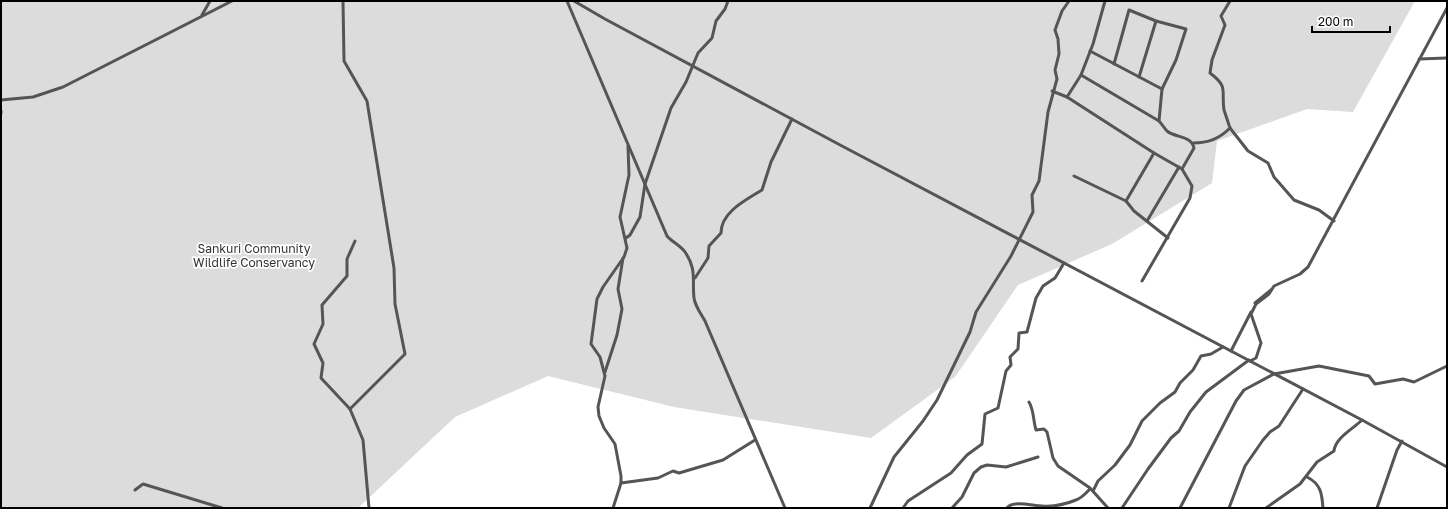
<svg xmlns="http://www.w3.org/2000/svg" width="1448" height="509" font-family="'Golos Text',sans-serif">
	<rect width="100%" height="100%" fill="#fff"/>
	<polygon fill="#dcdcdc" points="1,1 1415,1 1353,112 1307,109 1217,141 1212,183 1112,244 1018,285 955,377 871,438 674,407 548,376 455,417 358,508 1,508"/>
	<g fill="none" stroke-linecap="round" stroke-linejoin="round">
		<g stroke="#555" stroke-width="3">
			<polyline points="343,1 344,61 367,101 394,268 395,304 405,354 350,409"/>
			<path d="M567,1L667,236C672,242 680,245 685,252C697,269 692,280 694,298C695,306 701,314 705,321L785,508"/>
			<polyline points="574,1 605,19 842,146 1362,420 1447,467"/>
			<polyline points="202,15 210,1"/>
			<path d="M1090,51L1162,89L1159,121C1162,124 1164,128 1167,131C1175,138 1191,135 1194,148L1182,169L1192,186L1190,198L1142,281"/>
			<polyline points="1419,59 1447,58"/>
			<polyline points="1114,64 1129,10 1156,21 1186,29 1176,60 1162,89"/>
			<polyline points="1081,75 1159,121"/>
			<polyline points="1139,77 1156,21"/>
			<polyline points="1052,91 1067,97 1154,153"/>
			<polyline points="1067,97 1081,75 1093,44 1105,1"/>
			<polyline points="1,100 33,97 63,87 232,1"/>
			<polyline points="1,111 1,113"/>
			<path d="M1230,128C1228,122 1226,116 1224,110C1221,91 1229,87 1210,73L1212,60L1225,25L1221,16L1230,1"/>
			<path d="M1193,143C1208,143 1219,139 1230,128L1248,151L1268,163L1274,177L1294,200L1319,210L1334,221"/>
			<polyline points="1074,176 1126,201 1134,211 1168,238"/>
			<polyline points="1126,201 1154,153 1182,169"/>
			<polyline points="1147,221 1179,167"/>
			<polyline points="626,238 630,235 640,217 645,184 671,108 686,82 698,53 712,38 716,21 725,9 728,1"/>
			<polyline points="355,241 347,259 347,276 322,305 323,324 314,344 323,363 321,378 350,409 363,440 369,508"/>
			<path d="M695,278L708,258L709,246L721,233C721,212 746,200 762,190L771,162L792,119"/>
			<polyline points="1255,303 1271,290"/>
			<polyline points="1231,351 1251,312"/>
			<polyline points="1250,361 1256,358 1261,343 1251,314 1256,304 1269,294 1274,286 1300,274 1308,267 1447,8"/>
			<polyline points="605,372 617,335 622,309 618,289 623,258"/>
			<path d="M1029,402C1034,410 1033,420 1036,430L1044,429L1047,432L1053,458L1058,466L1090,488L1108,508"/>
			<path d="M1307,477C1321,484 1322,494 1323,508"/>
			<polyline points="621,483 658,478 673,471 679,473 723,460 755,440"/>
			<polyline points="135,490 143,484 222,508"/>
			<polyline points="1093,491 1098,481 1115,465 1130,445 1142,421 1160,403 1175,392 1180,383 1193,370 1201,356 1211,354 1223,347"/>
			<polyline points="613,508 621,483 621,476 615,444 604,428 599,416 598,407 605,376 600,357 591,344 597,299 603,287 624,257 627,248 620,217 629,175 628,146"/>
			<polyline points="870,508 894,457 923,421 937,400 970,332 976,312 1011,256 1033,212 1032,195 1039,181 1048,112 1057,79 1055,70 1059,54 1058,39 1055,30 1062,11 1069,1"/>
			<polyline points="903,508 908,501 951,473 967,455 982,444 985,414 998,408 1006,371 1011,365 1010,357 1018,349 1019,333 1027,332 1036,298 1043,286 1055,278 1064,263"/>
			<polyline points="952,508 962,497 974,473 981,467 987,465 1006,467 1038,457"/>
			<path d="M1007,508C1013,500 1033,506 1042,506C1052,507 1066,504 1076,500C1082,498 1086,493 1090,489"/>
			<polyline points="1122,508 1148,469 1171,438 1179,431 1190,412 1206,392 1249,360"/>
			<polyline points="1180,508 1236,401 1244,390 1274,374 1319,366 1369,376 1375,384 1403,379 1414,382 1447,366"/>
			<polyline points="1229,508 1245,466 1263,440 1270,432 1279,426 1303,389"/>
			<path d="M1266,508L1300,484L1317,462L1334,451C1335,438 1353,429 1362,420"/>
			<polyline points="1377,508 1397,450 1402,441"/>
		</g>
	</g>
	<g text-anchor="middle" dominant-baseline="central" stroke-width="3.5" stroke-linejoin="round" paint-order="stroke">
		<g font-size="12" fill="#333" stroke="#fff">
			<text x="254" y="248">Sankuri Community<tspan x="254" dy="14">Wildlife Conservancy</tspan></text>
		</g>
	</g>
	<rect width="1448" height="509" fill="none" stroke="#000000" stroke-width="4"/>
	<path d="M1312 26v6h78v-6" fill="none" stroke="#000000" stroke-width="2"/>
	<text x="1318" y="26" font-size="12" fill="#000000" stroke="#ffffff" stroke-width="3" paint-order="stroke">200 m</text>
</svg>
